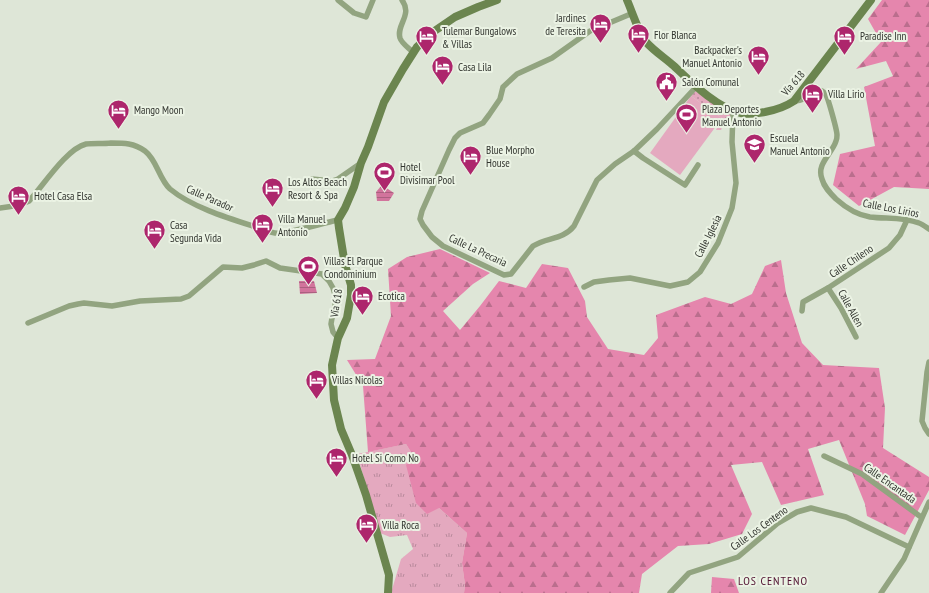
<svg xmlns="http://www.w3.org/2000/svg" width="929" height="593" font-family="'PT Sans Narrow',sans-serif">
	<defs>
		<pattern id="grass-tufts" width="24" height="20" patternUnits="userSpaceOnUse"><rect width="24" height="20" fill="#e4a9bf"/><path d="M3 7l-1-3M5 7V3M7 7l1-3M15 17l-1-3M17 17v-4M19 17l1-3" fill="none" stroke="#b98a9c"/></pattern>
		<pattern id="forest-firs" width="22" height="20" patternUnits="userSpaceOnUse"><rect width="22" height="20" fill="#e586ad"/><path d="M5 1l3.5 6h-7zM16 11l3.5 6h-7z" fill="#ba6e8d"/></pattern>
		<pattern id="park-dots" width="8" height="8" patternUnits="userSpaceOnUse"><rect width="8" height="8" fill="#e4a9bf"/><path d="M2 2h.1M6 6h.1" fill="none" stroke="#b98a9c" stroke-width="1.8" stroke-linecap="round"/></pattern>
		<pattern id="water-rules" width="6" height="5" patternUnits="userSpaceOnUse"><rect width="6" height="5" fill="#d2749c"/><path d="M0 2.5h6" fill="none" stroke="#ab6080"/></pattern>
	</defs>
	<rect width="100%" height="100%" fill="#dee6d7"/>
	<polygon fill="url(#grass-tufts)" points="406,444 414,457 439,508 467,533 462,563 465,585 464,593 391,593 401,559 413,549 407,535 390,537 380,533 357,454"/>
	<g fill="url(#forest-firs)">
		<polygon points="882,0 929,0 929,189 894,187 859,206 833,185 840,154 875,146 864,87 893,76 886,61 856,69 881,42 868,19"/>
		<polygon points="440,249 490,273 473,284 443,311 460,330 480,306 499,281 526,288 542,264 568,268 585,301 587,317 608,349 644,355 658,338 656,315 705,297 731,304 752,294 765,266 781,260 786,293 802,343 823,365 879,368 885,408 883,448 929,477 929,490 905,535 867,516 865,504 839,440 808,449 824,495 781,505 762,462 731,465 752,514 742,534 709,544 678,546 642,574 639,593 464,593 465,585 462,563 467,533 439,508 427,514 416,503 406,465 414,457 406,444 368,452 363,386 347,360 375,359 391,316 388,269 407,257"/>
		<polygon points="712,577 734,579 739,593 711,593"/>
	</g>
	<polygon fill="url(#park-dots)" points="695,91 731,113 731,127 722,127 721,130 716,130 722,118 691,96"/>
	<polygon fill="#e4a9bf" points="691,96 722,118 680,175 650,153"/>
	<g fill="url(#water-rules)">
		<polygon points="382,185 394,193 389,201 377,201 376,192"/>
		<polygon points="299,281 314,281 317,293 300,294"/>
	</g>
	<g fill="none" stroke-linecap="round" stroke-linejoin="round">
		<g stroke="#92a480" stroke-width="5.5">
			<polyline points="338,0 354,13 366,17 373,0"/>
			<path d="M402,0C413,15 396,25 400,38C402,44 409,48 413,52"/>
			<path d="M633,13L590,31L552,58L517,74L503,87L500,99L489,115L483,123L460,133L455,138L449,150L422,211L420,219L423,225L432,237L443,246L504,275L511,274L533,246C547,237 563,240 574,226L597,180L615,164L634,151L657,129L696,87"/>
			<path d="M794,101C797,101 800,101 803,99C808,97 812,90 818,90C821,90 824,92 826,95C828,98 837,130 837,135C837,138 837,139 836,141C832,154 816,164 822,179C824,187 830,193 836,199C845,207 857,215 870,217C886,219 903,217 919,223C922,224 926,227 929,229"/>
			<polyline points="634,151 643,158 685,185 698,165"/>
			<polyline points="312,179 332,181 338,179 361,163"/>
			<path d="M0,208C10,207 19,206 29,201C43,186 66,149 86,144C94,143 103,144 111,143C124,143 134,143 145,151C157,160 159,179 170,189C193,208 231,219 259,228C265,230 273,234 279,233C299,231 319,224 338,220"/>
			<polyline points="584,287 594,282 609,280 630,278 670,286 688,282 700,272 718,243 732,208 736,183 732,142 733,111"/>
			<polyline points="828,288 841,308 856,337"/>
			<polyline points="802,311 803,302 828,288 889,248 900,235 907,220"/>
			<polyline points="28,323 69,306 78,304 84,303 112,306 140,301 181,299 189,296 223,267 242,268 254,265 266,261 280,268 322,274 329,281 333,288 336,298 334,312 332,318 331,324 333,332 338,338"/>
			<polyline points="929,362 927,372 922,421 925,428 929,434"/>
			<polyline points="824,456 862,474 921,517"/>
			<polyline points="670,593 689,573 738,557 778,523 797,512 811,508 846,517 909,547"/>
			<polyline points="881,593 904,559 929,502"/>
		</g>
		<g stroke="#6b854f" stroke-width="8">
			<path d="M627,0C633,14 637,29 646,42C654,51 665,58 674,66C691,82 717,108 741,113C749,115 758,113 765,112C776,110 785,107 794,101L871,0"/>
			<polyline points="388,593 389,575 366,495 352,455 341,429 334,400 332,365 338,338 347,318 351,295 351,285 345,265 339,228 338,220 345,208 354,187 361,163 368,147 384,102 403,69 417,47 433,32 455,17 478,7 497,0"/>
		</g>
	</g>
	<defs>
		<symbol id="hotel-pin" viewBox="-11 -11 22 30"><path d="M0 17L-7.5 6A9.5 9.5 0 1 1 7.5 6Z" fill="#ad266c" stroke="#ebf3e4"/><path d="M-6-4.5h1.5V1H6V5H4.5V3h-9V5H-6ZM-4 0a1.8 1.8 0 1 1 3.6 0ZM.5 0V-2.5h3Q6-2.5 6 0Z" fill="#fff"/></symbol>
		<symbol id="civic-pin" viewBox="-11 -11 22 30"><path d="M0 17L-7.5 6A9.5 9.5 0 1 1 7.5 6Z" fill="#ad266c" stroke="#ebf3e4"/><path d="M-.6-6.5H3V-4.5H.6V-3L4-1V1h2V6H-6V1h2V-1L-.6-3ZM-1.2 2.5V6h2.4V2.5Z" fill="#fff"/></symbol>
		<symbol id="stadium-pin" viewBox="-11 -11 22 30"><path d="M0 17L-7.5 6A9.5 9.5 0 1 1 7.5 6Z" fill="#ad266c" stroke="#ebf3e4"/><path d="M0-5a6.5 5 0 1 0 0 10a6.5 5 0 1 0 0-10ZM-3.5-1.8h7v3.6h-7Z" fill="#fff"/></symbol>
		<symbol id="school-pin" viewBox="-11 -11 22 30"><path d="M0 17L-7.5 6A9.5 9.5 0 1 1 7.5 6Z" fill="#ad266c" stroke="#ebf3e4"/><path d="M0-5L7-2L0 1L-7-2ZM-4 1L0 2.5L4 1V4Q0 6-4 4Z" fill="#fff"/></symbol>
	</defs>
	<g fill-rule="evenodd">
		<use href="#hotel-pin" x="588" y="12" width="25" height="34"/>
		<use href="#hotel-pin" x="626" y="22" width="25" height="34"/>
		<use href="#hotel-pin" x="832" y="24" width="25" height="34"/>
		<use href="#hotel-pin" x="414" y="24" width="25" height="34"/>
		<use href="#hotel-pin" x="746" y="44" width="25" height="34"/>
		<use href="#hotel-pin" x="430" y="54" width="25" height="34"/>
		<use href="#civic-pin" x="654" y="70" width="25" height="34"/>
		<use href="#hotel-pin" x="800" y="82" width="25" height="34"/>
		<use href="#hotel-pin" x="106" y="98" width="25" height="34"/>
		<use href="#stadium-pin" x="674" y="102" width="25" height="34"/>
		<use href="#school-pin" x="742" y="132" width="25" height="34"/>
		<use href="#hotel-pin" x="458" y="144" width="25" height="34"/>
		<use href="#stadium-pin" x="372" y="160" width="25" height="34"/>
		<use href="#hotel-pin" x="260" y="176" width="25" height="34"/>
		<use href="#hotel-pin" x="6" y="184" width="25" height="34"/>
		<use href="#hotel-pin" x="250" y="212" width="25" height="34"/>
		<use href="#hotel-pin" x="142" y="218" width="25" height="34"/>
		<use href="#stadium-pin" x="296" y="254" width="25" height="34"/>
		<use href="#hotel-pin" x="350" y="284" width="25" height="34"/>
		<use href="#hotel-pin" x="304" y="368" width="25" height="34"/>
		<use href="#hotel-pin" x="324" y="446" width="25" height="34"/>
		<use href="#hotel-pin" x="354" y="512" width="25" height="34"/>
	</g>
	<g text-anchor="middle" dominant-baseline="central" stroke-width="4" stroke-linejoin="round" paint-order="stroke">
		<g font-size="11" fill="#32352f" stroke="#ebf3e4" text-anchor="start">
			<text x="586" y="18" text-anchor="end">Jardines<tspan x="586" dy="13">de Teresita</tspan></text>
			<text x="442" y="31">Tulemar Bungalows<tspan x="442" dy="13">&amp; Villas</tspan></text>
			<text x="654" y="35">Flor Blanca</text>
			<text x="860" y="36">Paradise Inn</text>
			<text x="742" y="50" text-anchor="end">Backpacker's<tspan x="742" dy="13">Manuel Antonio</tspan></text>
			<text x="458" y="67">Casa Lila</text>
			<text x="682" y="82">Salón Comunal</text>
			<text x="828" y="94">Villa Lirio</text>
			<text x="702" y="109">Plaza Deportes<tspan x="702" dy="13">Manuel Antonio</tspan></text>
			<text x="134" y="110">Mango Moon</text>
			<text x="770" y="138">Escuela<tspan x="770" dy="13">Manuel Antonio</tspan></text>
			<text x="486" y="150">Blue Morpho<tspan x="486" dy="13">House</tspan></text>
			<text x="400" y="167">Hotel<tspan x="400" dy="13">Divisimar Pool</tspan></text>
			<text x="288" y="182">Los Altos Beach<tspan x="288" dy="13">Resort &amp; Spa</tspan></text>
			<text x="34" y="196">Hotel Casa Elsa</text>
			<text x="278" y="219">Villa Manuel<tspan x="278" dy="13">Antonio</tspan></text>
			<text x="170" y="225">Casa<tspan x="170" dy="13">Segunda Vida</tspan></text>
			<text x="324" y="261">Villas El Parque<tspan x="324" dy="13">Condominium</tspan></text>
			<text x="378" y="296">Ecotica</text>
			<text x="332" y="380">Villas Nicolas</text>
			<text x="352" y="458">Hotel Si Como No</text>
			<text x="382" y="525">Villa Roca</text>
		</g>
		<g font-size="11" fill="#32352f" stroke="#ebf3e4">
			<text transform="translate(793 83) rotate(-49)">Vía 618</text>
			<text transform="translate(210 198) rotate(24)">Calle Parador</text>
			<text transform="translate(891 208) rotate(11)">Calle Los Lirios</text>
			<text transform="translate(708 236) rotate(-63)">Calle Iglesia</text>
			<text transform="translate(478 250) rotate(25)">Calle La Precaria</text>
			<text transform="translate(851 261) rotate(-34)">Calle Chileno</text>
			<text transform="translate(336 303) rotate(-81)">Vía 618</text>
			<text transform="translate(851 308) rotate(61)">Calle Allen</text>
			<text transform="translate(890 483) rotate(35)">Calle Encantada</text>
			<text transform="translate(759 528) rotate(-36)">Calle Los Centeno</text>
		</g>
		<g font-size="12" letter-spacing="1" fill="#511131" stroke="#ebf3e4">
			<text x="773" y="580">LOS CENTENO</text>
		</g>
	</g>
</svg>
